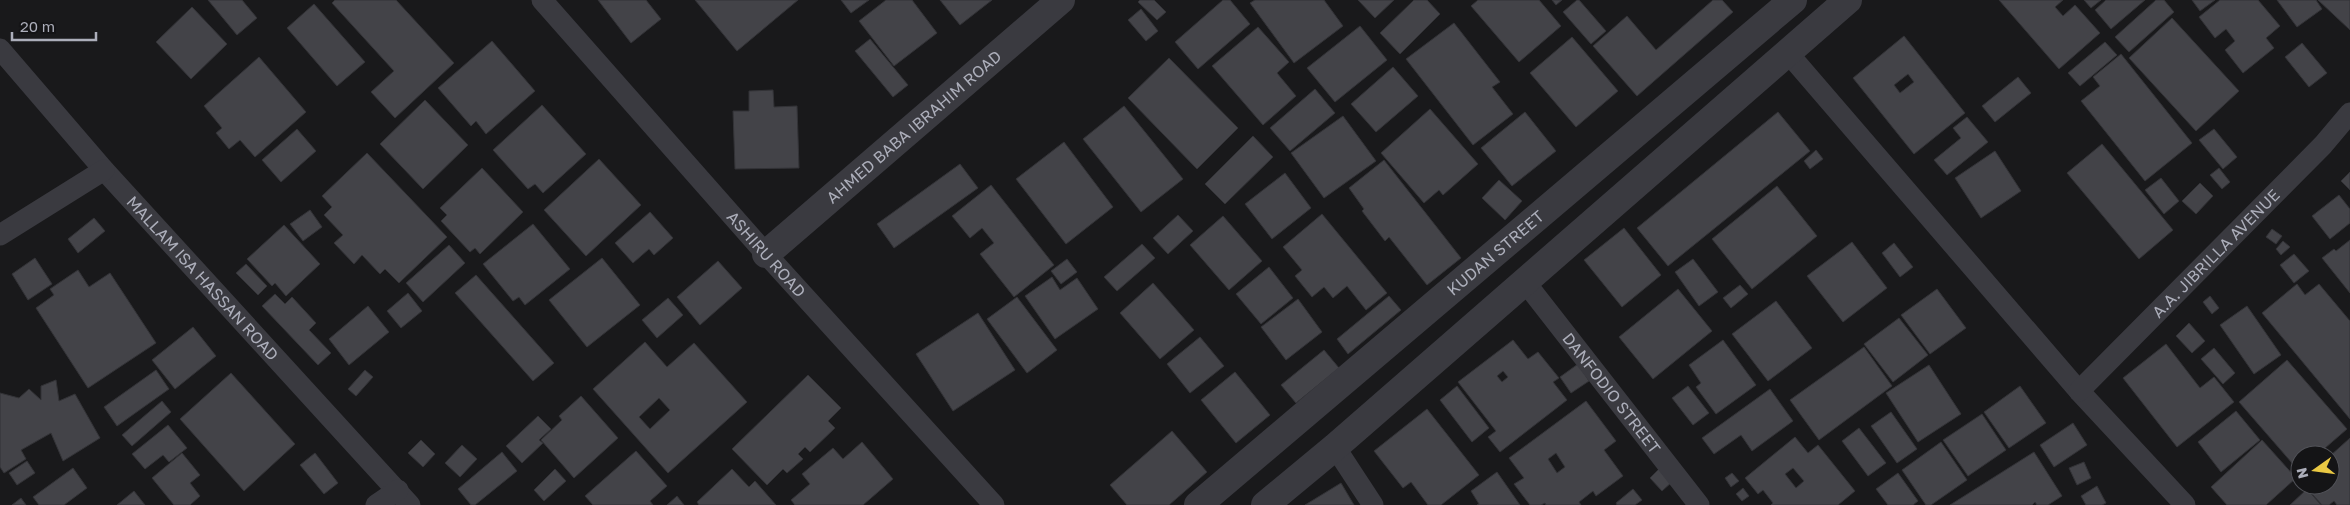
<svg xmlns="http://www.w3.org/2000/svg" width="2350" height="505" font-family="'Golos Text',sans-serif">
	<rect width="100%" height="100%" fill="#19191b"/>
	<g fill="#434348" stroke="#333337" fill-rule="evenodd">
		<polygon points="208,0 242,0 257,18 237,35"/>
		<polygon points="335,0 396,0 454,63 395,118 371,92 394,71 332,3"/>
		<polygon points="598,0 646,0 661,19 631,43"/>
		<polygon points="695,0 798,0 737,51"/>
		<polygon points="841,0 869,0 851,13"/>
		<polygon points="886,0 912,0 937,33 894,66 859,21"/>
		<polygon points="940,0 992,0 960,25"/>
		<polygon points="1140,0 1154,0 1166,12 1157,20 1138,2"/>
		<polygon points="1223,0 1230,0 1250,24 1198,69 1175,42"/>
		<polygon points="1255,0 1324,0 1343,26 1294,63 1250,3"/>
		<polygon points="1358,0 1394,0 1375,18"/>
		<polygon points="1414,0 1427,0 1440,14 1400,54 1380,33"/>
		<polygon points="1478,0 1539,0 1561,26 1519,62 1471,6"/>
		<polygon points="1552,0 1562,0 1556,5"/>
		<polygon points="1577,0 1579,0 1606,31 1591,44 1563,12"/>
		<polygon points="1713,0 1722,0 1733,12 1637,96 1593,46 1627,16 1656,50"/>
		<polygon points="1999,0 2063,0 2055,7 2063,16 2075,5 2100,33 2059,69"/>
		<polygon points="2084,0 2101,0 2091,8"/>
		<polygon points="2106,0 2145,0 2111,29 2095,10"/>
		<polygon points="2156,0 2164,0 2174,12 2129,52 2115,37"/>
		<polygon points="2192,0 2215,0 2200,11"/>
		<polygon points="2220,0 2258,0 2280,26 2266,38 2274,48 2243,73 2225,50 2235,41 2226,29 2215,38 2199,17"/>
		<polygon points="2277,0 2316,0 2322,9 2297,27"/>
		<polygon points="2318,0 2350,0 2350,30"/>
		<polygon points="314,4 365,62 337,86 287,28"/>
		<polygon points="192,7 227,44 191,79 156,42"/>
		<polygon points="1141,9 1158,31 1146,41 1128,20"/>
		<polygon points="2172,18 2239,91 2196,131 2129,58"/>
		<polygon points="1454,23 1500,82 1492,87 1513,114 1473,145 1406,59"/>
		<polygon points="1360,26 1387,60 1335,102 1307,68"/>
		<polygon points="1258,27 1289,62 1277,73 1296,96 1263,125 1212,66"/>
		<path d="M1904,36L1965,113L1914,154L1853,78ZM1908,74L1914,82L1900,93L1894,85Z"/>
		<polygon points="1572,37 1618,91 1576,127 1530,73"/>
		<polygon points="870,39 908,85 893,97 855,51"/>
		<polygon points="492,41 535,91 486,134 476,121 471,126 438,88"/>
		<polygon points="2105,42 2117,55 2080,86 2068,73"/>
		<polygon points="2302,43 2327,73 2309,87 2285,57"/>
		<polygon points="2121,54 2192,143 2145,181 2081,101 2100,86 2093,77"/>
		<polygon points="259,57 306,112 255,157 240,140 229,149 216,133 222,128 204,106"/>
		<polygon points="1169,58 1238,128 1197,169 1128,98"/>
		<polygon points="1393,67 1418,96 1376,132 1351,104"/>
		<polygon points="2018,77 2031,93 1995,122 1982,106"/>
		<polygon points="1315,89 1335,113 1290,151 1270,128"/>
		<polygon points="773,90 774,107 797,106 799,168 735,169 733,111 749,111 749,91"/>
		<polygon points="425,100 468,145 423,189 380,144"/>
		<polygon points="542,105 586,154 543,193 535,184 528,189 493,150"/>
		<polygon points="1124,106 1183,179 1141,212 1083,139"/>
		<polygon points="1430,109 1478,164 1443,195 1439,190 1424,203 1381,153"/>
		<polygon points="1525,112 1556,151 1512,186 1481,148"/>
		<polygon points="1778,112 1810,151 1668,266 1637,228"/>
		<polygon points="1343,116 1376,161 1324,198 1291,153"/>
		<polygon points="1967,117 1988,142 1947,175 1934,160 1961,138 1953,128"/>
		<polygon points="297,129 316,151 281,182 262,160"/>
		<polygon points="2214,129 2237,157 2223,169 2199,140"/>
		<polygon points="1253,136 1273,157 1225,204 1205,184"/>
		<polygon points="1064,142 1113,207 1066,244 1016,179"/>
		<polygon points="2102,144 2173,230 2139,259 2067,173"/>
		<polygon points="1816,150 1823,159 1810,169 1804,161"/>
		<polygon points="1995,151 2021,191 1981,218 1955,178"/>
		<polygon points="367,153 447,237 399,283 385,269 380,274 362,255 354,264 334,243 343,235 324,215 332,207 322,196"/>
		<polygon points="599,159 641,205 586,256 544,210"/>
		<polygon points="1384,160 1461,258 1427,285 1389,237 1385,241 1362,211 1364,209 1349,188"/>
		<polygon points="960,164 978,188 894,248 877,224"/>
		<polygon points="482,168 523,212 480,254 475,248 470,252 441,221 447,215 440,208"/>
		<polygon points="2219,168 2230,182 2222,189 2210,175"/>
		<polygon points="2350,172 2350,190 2341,181"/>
		<polygon points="1285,173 1311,208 1272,239 1245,204"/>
		<polygon points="2161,178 2179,201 2164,214 2145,190"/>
		<polygon points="1499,180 1522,201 1505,220 1482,198"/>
		<polygon points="2200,183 2213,196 2196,214 2182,201"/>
		<polygon points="991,185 1054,265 1014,297 980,254 994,243 982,228 970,238 952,216"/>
		<polygon points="1777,186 1817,236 1752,289 1712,239"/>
		<polygon points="2339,195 2350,209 2350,223 2330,239 2312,216"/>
		<polygon points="310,210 322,227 303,241 290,224"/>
		<polygon points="650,212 673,238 654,255 649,249 633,263 615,243"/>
		<polygon points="1322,214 1387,293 1366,310 1347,286 1333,298 1324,287 1312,297 1295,276 1302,270 1283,247"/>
		<polygon points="1178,215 1193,231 1168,254 1153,238"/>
		<polygon points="1223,216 1262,261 1229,290 1190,245"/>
		<polygon points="94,218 105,231 78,253 68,239"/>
		<polygon points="533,224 570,269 525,305 519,297 513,301 483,264"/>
		<polygon points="284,225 320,264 286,296 275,283 272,286 247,259"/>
		<polygon points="1624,228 1661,275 1622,307 1584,260"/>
		<polygon points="2272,229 2282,236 2276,244 2266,237"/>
		<polygon points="2350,240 2350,293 2322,258 2334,249 2336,251"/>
		<polygon points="2283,241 2290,247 2281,255 2276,249"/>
		<polygon points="1852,242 1887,288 1843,322 1807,276"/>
		<polygon points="1894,243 1913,267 1900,277 1882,253"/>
		<polygon points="1142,244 1155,258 1117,291 1104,277"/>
		<polygon points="449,245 465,263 423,302 406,283"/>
		<polygon points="2294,254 2309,271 2294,283 2280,265"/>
		<polygon points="35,258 52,284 28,300 12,274"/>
		<polygon points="602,258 640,305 587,347 549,300"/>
		<polygon points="1067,259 1077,272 1061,284 1051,271"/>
		<polygon points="1693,259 1718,292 1699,306 1675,272"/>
		<polygon points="718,261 742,288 700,325 677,297"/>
		<polygon points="246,264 267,286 258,295 236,273"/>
		<polygon points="1269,267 1293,298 1261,324 1236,294"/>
		<polygon points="78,270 89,287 110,273 156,343 88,388 36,308 54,295 50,289"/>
		<polygon points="476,275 554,363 533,381 455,293"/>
		<polygon points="1052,277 1060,290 1077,278 1098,309 1055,339 1025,296"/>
		<polygon points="1153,283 1194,330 1160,359 1120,313"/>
		<polygon points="2297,284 2305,295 2319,284 2350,321 2350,419 2262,313"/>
		<polygon points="1740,285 1748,294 1731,308 1723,298"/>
		<polygon points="1678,289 1712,331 1653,379 1619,337"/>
		<polygon points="1937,289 1966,328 1930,354 1901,315"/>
		<polygon points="408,293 422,311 401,328 387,311"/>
		<polygon points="275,294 285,304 292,297 316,323 309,330 331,353 318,365 262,306"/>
		<polygon points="1389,296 1401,310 1348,354 1337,339"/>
		<polygon points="2210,296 2219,308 2212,314 2203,302"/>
		<polygon points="1017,297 1057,350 1027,373 987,319"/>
		<polygon points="668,298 683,315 657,338 642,320"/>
		<polygon points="1298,299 1322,332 1286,360 1261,327"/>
		<polygon points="1776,301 1812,348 1768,381 1732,334"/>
		<polygon points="368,306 389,332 349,365 329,339"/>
		<polygon points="2247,306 2281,355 2254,374 2220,325"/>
		<polygon points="978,313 1015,370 953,411 916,354"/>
		<polygon points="1899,318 1928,355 1893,382 1864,344"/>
		<polygon points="2189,323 2205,341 2192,353 2176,336"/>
		<polygon points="193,327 216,356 175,389 152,360"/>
		<polygon points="1200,337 1224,366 1190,393 1167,364"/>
		<path d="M1513,340L1528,359L1538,352L1559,378L1553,382L1567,400L1500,452L1488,437L1496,431L1458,382ZM1503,371L1508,377L1502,382L1497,376Z"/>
		<polygon points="1723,340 1756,385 1716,414 1696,387 1701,383 1689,365"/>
		<path d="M645,342L667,367L694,343L747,402L668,473L593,389ZM659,398L670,410L650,429L639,417Z"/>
		<polygon points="2166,344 2200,388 2214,377 2234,402 2177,447 2123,378"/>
		<polygon points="1864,347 1892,386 1819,440 1790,400"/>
		<polygon points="2214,348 2235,373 2223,384 2201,359"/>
		<polygon points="1324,350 1339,368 1296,403 1281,385"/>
		<polygon points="2287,360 2347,429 2317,455 2300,455 2299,471 2239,402"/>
		<polygon points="1578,364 1589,381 1571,393 1560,377"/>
		<polygon points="1929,365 1961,414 1918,442 1886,393"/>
		<polygon points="156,370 169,389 117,426 104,407"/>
		<polygon points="365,370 373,377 356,396 348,389"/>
		<polygon points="1235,372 1270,415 1236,443 1201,400"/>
		<polygon points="231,373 295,444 244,491 180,419"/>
		<polygon points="808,375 841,408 828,421 835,428 810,452 805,447 798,454 803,459 787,473 783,469 767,485 732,449"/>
		<polygon points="56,380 59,401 75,394 100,438 63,461 51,433 21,450 26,459 4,473 0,467 0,393 19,398 29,389 41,400 41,386"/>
		<polygon points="1457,386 1489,428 1472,442 1440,400"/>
		<polygon points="1688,386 1709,413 1693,425 1672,398"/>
		<polygon points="2020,386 2046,423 2009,448 1984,412"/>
		<polygon points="1770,389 1793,421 1752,451 1741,435 1714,454 1702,438"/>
		<polygon points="581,396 618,438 574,478 541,440 562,420 559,416"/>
		<polygon points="162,401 171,412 132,446 122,435"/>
		<path d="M1586,401L1616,441L1604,450L1623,476L1596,496L1593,491L1579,502L1581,505H1546L1545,503L1541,505H1530L1514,484L1524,478L1509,458ZM1556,453L1565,467L1557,473L1548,459Z"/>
		<polygon points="1427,409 1479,475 1441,505 1428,505 1411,482 1403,488 1374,451"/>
		<polygon points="2236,411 2260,440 2221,472 2198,442"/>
		<polygon points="1891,412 1917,449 1897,463 1871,426"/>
		<polygon points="1982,414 2006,450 1968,476 1943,440"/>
		<polygon points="538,416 551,429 539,440 543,443 522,463 506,446"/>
		<polygon points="2073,423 2087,445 2054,467 2040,445"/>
		<polygon points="168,425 187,448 169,462 163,455 145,469 132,454"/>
		<polygon points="1859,428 1886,463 1868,476 1842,441"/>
		<polygon points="1172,431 1207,472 1169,505 1127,505 1110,485"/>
		<path d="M1795,437L1808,453L1818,445L1855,491L1838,505H1771L1773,503L1763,490L1758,494L1745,478ZM1793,468L1804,481L1796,488L1785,474Z"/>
		<polygon points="2350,438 2350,505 2337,505 2334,501 2329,505 2322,505 2304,485 2330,485 2330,456"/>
		<polygon points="421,440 435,454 423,467 408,453"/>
		<polygon points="2262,440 2296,478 2266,505 2227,505 2211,487"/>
		<polygon points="862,442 893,479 863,505 795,505 791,500 810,484 802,474 833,448 843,459"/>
		<polygon points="1941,442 1967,480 1931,505 1926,505 1902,470"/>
		<polygon points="462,445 477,459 460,477 445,463"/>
		<polygon points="636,451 667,486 650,501 653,505 593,505 585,496"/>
		<polygon points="502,452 517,471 475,505 471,505 458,489"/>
		<polygon points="2034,452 2062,496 2048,505 2037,505 2035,502 2032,505 1950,505"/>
		<polygon points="182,453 200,475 190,483 200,496 190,505 174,505 152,478"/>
		<polygon points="315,453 338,483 324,494 300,465"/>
		<polygon points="27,461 35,473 17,485 9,473"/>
		<polygon points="2084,462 2091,478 2077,485 2069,468"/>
		<polygon points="73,468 87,488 64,505 39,505 33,497"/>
		<polygon points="1660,468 1673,481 1662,491 1650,478"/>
		<polygon points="555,469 566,481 544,501 534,490"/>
		<polygon points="732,469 749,487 755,481 776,505 699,505 697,502"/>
		<polygon points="1497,472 1520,505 1477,505 1479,504 1471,491"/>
		<polygon points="1732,473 1739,481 1731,487 1725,478"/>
		<polygon points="1898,473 1918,501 1913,505 1888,505 1876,489"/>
		<polygon points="1341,483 1354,505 1305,505"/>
		<polygon points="2097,486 2106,503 2102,505 2086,505 2081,496"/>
		<polygon points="1743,488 1749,496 1742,501 1736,494"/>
		<polygon points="1633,489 1642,500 1635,505 1617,505 1616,503"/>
		<polygon points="2307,489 2321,505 2290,505"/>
		<polygon points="134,491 145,505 117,505"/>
		<polygon points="677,496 684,505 667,505"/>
		<polygon points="21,498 26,505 12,505"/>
	</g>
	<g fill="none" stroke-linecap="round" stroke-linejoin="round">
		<g stroke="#3a3a40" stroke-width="21">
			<path id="s1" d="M542,0L766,254L994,505"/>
			<path id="s2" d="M0,49L104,170L410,505"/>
			<polyline points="1788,53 2079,391 2185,505"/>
			<polyline points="0,235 104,170"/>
			<path id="s3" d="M1525,282L1699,505"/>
			<path id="s4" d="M2079,391L2323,145L2350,113"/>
			<polyline points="1335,447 1373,505"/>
			<polyline points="376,505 398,490"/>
		</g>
		<g stroke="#3a3a40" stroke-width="28">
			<path id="s5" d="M766,254L1061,0"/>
			<path id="s6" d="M1198,505L1793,0"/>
			<polyline points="1265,505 1335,447 1848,0"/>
		</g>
	</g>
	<g text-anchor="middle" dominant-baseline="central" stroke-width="4" stroke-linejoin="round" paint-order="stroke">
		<g font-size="16" fill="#acaeba" stroke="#141416">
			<text stroke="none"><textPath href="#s5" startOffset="195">AHMED BABA IBRAHIM ROAD</textPath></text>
			<text stroke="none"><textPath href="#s6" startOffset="390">KUDAN STREET</textPath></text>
			<text stroke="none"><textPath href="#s4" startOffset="194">A.A. JIBRILLA AVENUE</textPath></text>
			<text stroke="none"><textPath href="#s1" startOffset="339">ASHIRU ROAD</textPath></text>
			<text stroke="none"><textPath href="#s2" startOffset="306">MALLAM ISA HASSAN ROAD</textPath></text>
			<text stroke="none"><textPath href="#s3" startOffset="141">DANFODIO STREET</textPath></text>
		</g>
	</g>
	<g transform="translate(2315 470) rotate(256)"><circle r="24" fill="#141416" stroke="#515258"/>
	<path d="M0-4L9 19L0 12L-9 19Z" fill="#e9c843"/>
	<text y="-8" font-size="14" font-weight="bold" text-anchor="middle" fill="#acaeba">N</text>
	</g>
	<path d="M12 32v8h84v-8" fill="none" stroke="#acaeba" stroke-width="2.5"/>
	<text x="20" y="32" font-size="15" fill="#acaeba" stroke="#141416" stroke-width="4" paint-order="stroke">20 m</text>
</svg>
